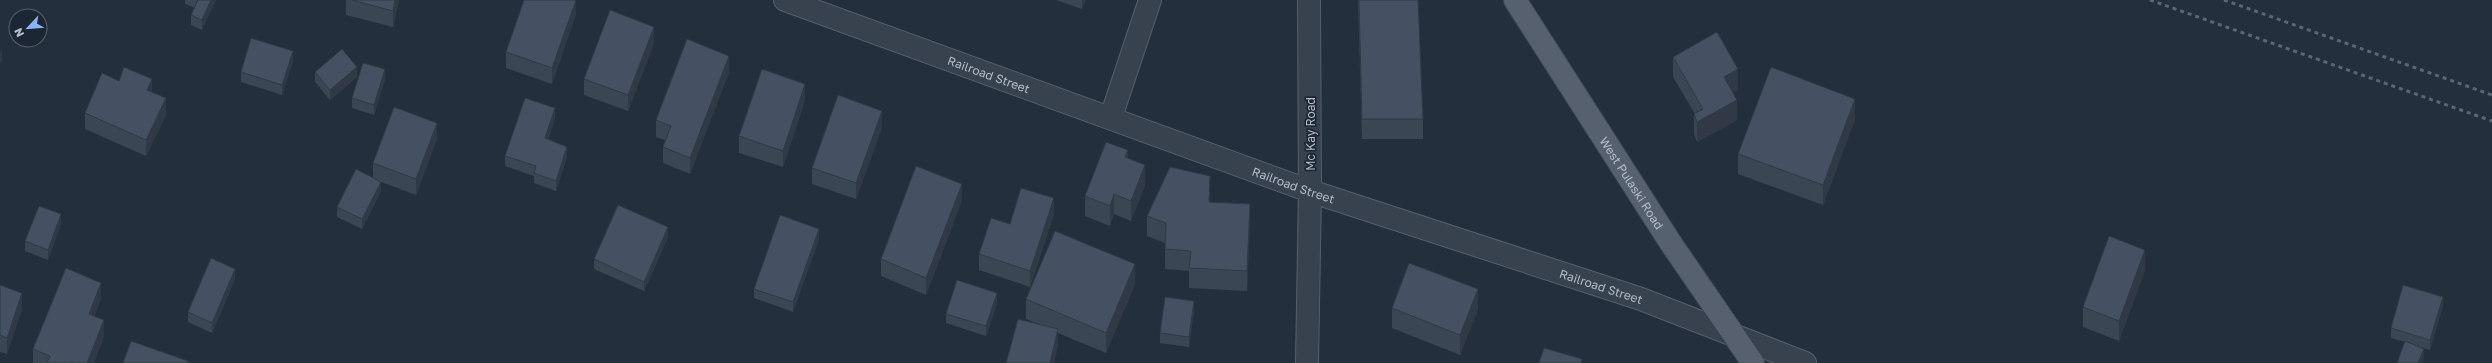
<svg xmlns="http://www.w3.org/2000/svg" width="2492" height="363" font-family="'Golos Text',sans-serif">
	<rect width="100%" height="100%" fill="#242f3e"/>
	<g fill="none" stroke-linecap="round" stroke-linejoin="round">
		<defs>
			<g id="minor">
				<path id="s1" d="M785,0L1310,191L1641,299L1805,363"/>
				<polyline points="1111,117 1150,0"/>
				<polyline points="1307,363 1310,191 1309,0"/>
			</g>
			<g id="major">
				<path id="s2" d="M1515,0L1670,242L1753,363"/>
			</g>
		</defs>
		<use href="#minor" stroke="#565f6c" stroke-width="24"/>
		<use href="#major" stroke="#414a57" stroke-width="24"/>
		<use href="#minor" stroke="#38414e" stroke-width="22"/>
		<use href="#major" stroke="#56606e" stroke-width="22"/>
		<g stroke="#5a6575" stroke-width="3" stroke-dasharray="4 4" stroke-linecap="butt">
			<polyline points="2150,0 2492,121"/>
			<polyline points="2224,0 2492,95"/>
		</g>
	</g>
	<g fill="#3b4654">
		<polygon points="185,0 216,0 202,30 191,25 191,15 195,8 185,4"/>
		<polygon points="346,0 399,0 393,27 346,15"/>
		<polygon points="576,0 576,14 552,84 506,68 506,52"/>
		<polygon points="1056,0 1086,0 1082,9"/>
		<polygon points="1358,0 1418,0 1423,119 1423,139 1362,139"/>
		<polygon points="654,43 628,111 584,95 584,79"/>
		<polygon points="1673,57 1738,90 1733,92 1737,120 1697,142 1694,134 1694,114 1695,114 1673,77"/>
		<polygon points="293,61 282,95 241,82 241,72"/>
		<polygon points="315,72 357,77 330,100 315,82"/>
		<polygon points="729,72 690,174 663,163 663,147 665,140 656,137 656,120"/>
		<polygon points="385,79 374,115 352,108 352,98"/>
		<polygon points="119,81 152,92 166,115 146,156 85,129 85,113"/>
		<polygon points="805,100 783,167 739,153 739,136"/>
		<polygon points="555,118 548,140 567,157 556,191 534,183 534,176 505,166 505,156"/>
		<polygon points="1855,119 1823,205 1738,174 1738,154"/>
		<polygon points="882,127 856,199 812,184 812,168"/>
		<polygon points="437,139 416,195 381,182 381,191 362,229 337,217 337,207 373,177 373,163"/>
		<polygon points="1145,185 1131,221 1114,214 1110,226 1085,216 1085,196"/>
		<polygon points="1210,196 1210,202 1250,224 1247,291 1189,288 1189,271 1165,269 1165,243 1147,236 1147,216"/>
		<polygon points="962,200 926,295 881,276 881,259"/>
		<polygon points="1054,214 1030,287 979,270 979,254 1010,224"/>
		<polygon points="61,224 48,260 25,251 25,241"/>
		<polygon points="668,237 644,291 594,269 594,259"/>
		<polygon points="819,239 793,312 754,298 754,289"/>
		<polygon points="2145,270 2119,341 2083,327 2083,307"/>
		<polygon points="235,279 212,333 188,322 188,312"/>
		<polygon points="1135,284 1106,353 1058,333 1058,345 1054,363 1006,363 1036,323 1026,319 1026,299"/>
		<polygon points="0,285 22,309 7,354 0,352"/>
		<polygon points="101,299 94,316 104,336 94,363 33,363 33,349"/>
		<polygon points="997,303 986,336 946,323 946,314"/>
		<polygon points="2443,306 2430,350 2416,346 2424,359 2405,342 2391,338 2391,328"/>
		<polygon points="1392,308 1478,309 1460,355 1392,328"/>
		<polygon points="1194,311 1189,347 1160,343 1160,333"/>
	</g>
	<g fill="#303945">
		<polygon points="211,0 216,0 202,30 202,20"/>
		<polygon points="395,0 399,0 393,27 393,11"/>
		<polygon points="576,0 576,14 552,84 552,68"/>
		<polygon points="1082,0 1086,0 1082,9"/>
		<polygon points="654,27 654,43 628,111 628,95"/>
		<polygon points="2,50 2,60 0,64 0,54"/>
		<polygon points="293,51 293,61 282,95 282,85"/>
		<polygon points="729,56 729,72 690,174 690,158"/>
		<polygon points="357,67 357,77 330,100 330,90"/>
		<polygon points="385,69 385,79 374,115 374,105"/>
		<polygon points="1738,69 1738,90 1724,97 1724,77"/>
		<polygon points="152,79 152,95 147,90"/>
		<polygon points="805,84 805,100 783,167 783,151"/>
		<polygon points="166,98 166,115 146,156 146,140"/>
		<polygon points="1855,99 1855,119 1823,205 1823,185"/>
		<polygon points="1737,100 1737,120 1697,142 1697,122"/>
		<polygon points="555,108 555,118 545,148 545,138"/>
		<polygon points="882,111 882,127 856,199 856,183"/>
		<polygon points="437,123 437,139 416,195 416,179"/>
		<polygon points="567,147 567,157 556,191 556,181"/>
		<polygon points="1128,150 1128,170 1125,157"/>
		<polygon points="1145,165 1145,185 1131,221 1131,201"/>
		<polygon points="1210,176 1210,196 1209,222 1209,202"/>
		<polygon points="381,182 381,191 362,229 362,219"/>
		<polygon points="962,184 962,200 926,295 926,278"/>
		<polygon points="1114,194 1114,214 1110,226 1110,206"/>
		<polygon points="1054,198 1054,214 1030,287 1030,271"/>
		<polygon points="1250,204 1250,224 1247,291 1247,271"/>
		<polygon points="61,214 61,224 48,260 48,250"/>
		<polygon points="668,227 668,237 644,291 644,282"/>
		<polygon points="819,229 819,239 793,312 793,302"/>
		<polygon points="2145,250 2145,270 2119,341 2119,321"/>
		<polygon points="1135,264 1135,284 1106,353 1106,333"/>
		<polygon points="235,269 235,279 212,333 212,323"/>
		<polygon points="101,283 101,299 89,330 89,314"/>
		<polygon points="1478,289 1478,309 1460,355 1460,335"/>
		<polygon points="22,293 22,309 7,354 7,338"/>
		<polygon points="997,293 997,303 986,336 986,326"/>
		<polygon points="2443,297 2443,306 2430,350 2430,340"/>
		<polygon points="1194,301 1194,311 1189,347 1189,337"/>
		<polygon points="104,320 104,336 94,363 87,363"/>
		<polygon points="1058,329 1058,345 1054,363 1050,363"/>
		<polygon points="2424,349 2424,359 2422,363 2418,363"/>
	</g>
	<g fill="#455162" stroke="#303945">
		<polygon points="198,0 211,0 202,20 191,15"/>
		<polygon points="352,0 395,0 393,11"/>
		<polygon points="524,0 576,0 552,68 506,52"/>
		<polygon points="1359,0 1418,0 1423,119 1362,119"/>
		<polygon points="610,10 654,27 628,95 584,79"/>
		<polygon points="1717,32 1738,69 1724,77 1737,100 1697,122 1694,114 1703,109 1673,57"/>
		<polygon points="251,38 293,51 282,85 241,72"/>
		<polygon points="687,39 729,56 690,158 663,147 671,126 656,120"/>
		<polygon points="342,49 357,67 330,90 315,72"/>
		<polygon points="363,63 385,69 374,105 352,98"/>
		<polygon points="124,67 152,79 147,90 166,98 146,140 85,113 102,73 119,81"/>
		<polygon points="1771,67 1855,99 1823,185 1738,154"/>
		<polygon points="762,69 805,84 783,151 739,136"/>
		<polygon points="838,95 882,111 856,183 812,168"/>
		<polygon points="525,98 555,108 545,138 567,147 556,181 534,173 536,166 505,156"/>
		<polygon points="394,107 437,123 416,179 373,163"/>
		<polygon points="1106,142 1128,150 1125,157 1145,165 1131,201 1114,194 1110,206 1085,196"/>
		<polygon points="916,166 962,184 926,278 881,259"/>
		<polygon points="1170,167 1210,176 1209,202 1250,204 1247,271 1189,268 1191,251 1165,249 1166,223 1147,216"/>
		<polygon points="356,169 381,182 362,219 337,207"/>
		<polygon points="1021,188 1054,198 1030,271 979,254 991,218 1010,224"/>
		<polygon points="618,205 668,227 644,282 594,259"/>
		<polygon points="39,206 61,214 48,250 25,241"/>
		<polygon points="780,215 819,229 793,302 754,289"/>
		<polygon points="1055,231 1135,264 1106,333 1026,299"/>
		<polygon points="2109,236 2145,250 2119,321 2083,307"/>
		<polygon points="211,258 235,269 212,323 188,312"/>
		<polygon points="1409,263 1478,289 1460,335 1392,308"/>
		<polygon points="66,268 101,283 89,314 104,320 87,363 74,363 71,362 70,363 47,363 50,356 33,349"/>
		<polygon points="957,280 997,293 986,326 946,314"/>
		<polygon points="0,285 22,293 7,338 0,335"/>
		<polygon points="2403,285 2443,297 2430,340 2391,328"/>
		<polygon points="1165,297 1194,301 1189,337 1160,333"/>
		<polygon points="1018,319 1058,329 1050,363 1006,363"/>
		<polygon points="131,341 188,361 188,363 123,363"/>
		<polygon points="2405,341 2424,349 2418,363 2397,363"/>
		<polygon points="1544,348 1582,359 1581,363 1539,363"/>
	</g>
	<g text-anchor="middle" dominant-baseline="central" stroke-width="3.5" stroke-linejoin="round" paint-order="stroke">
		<g font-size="12" fill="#b4bcc9" stroke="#1d2633">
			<text stroke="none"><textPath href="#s1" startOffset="217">Railroad Street</textPath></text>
			<text transform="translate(1310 134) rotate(-90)">Mc Kay Road</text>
			<text stroke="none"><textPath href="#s2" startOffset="217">West Pulaski Road</textPath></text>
			<text stroke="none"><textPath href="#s1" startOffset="541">Railroad Street</textPath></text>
			<text stroke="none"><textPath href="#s1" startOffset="865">Railroad Street</textPath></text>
		</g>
	</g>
	<g transform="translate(28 28) rotate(244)"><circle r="19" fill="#1d2633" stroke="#59626f"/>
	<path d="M0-3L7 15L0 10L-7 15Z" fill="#8ab4f8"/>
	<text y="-6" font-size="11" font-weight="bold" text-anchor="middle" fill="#b4bcc9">N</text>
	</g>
</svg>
